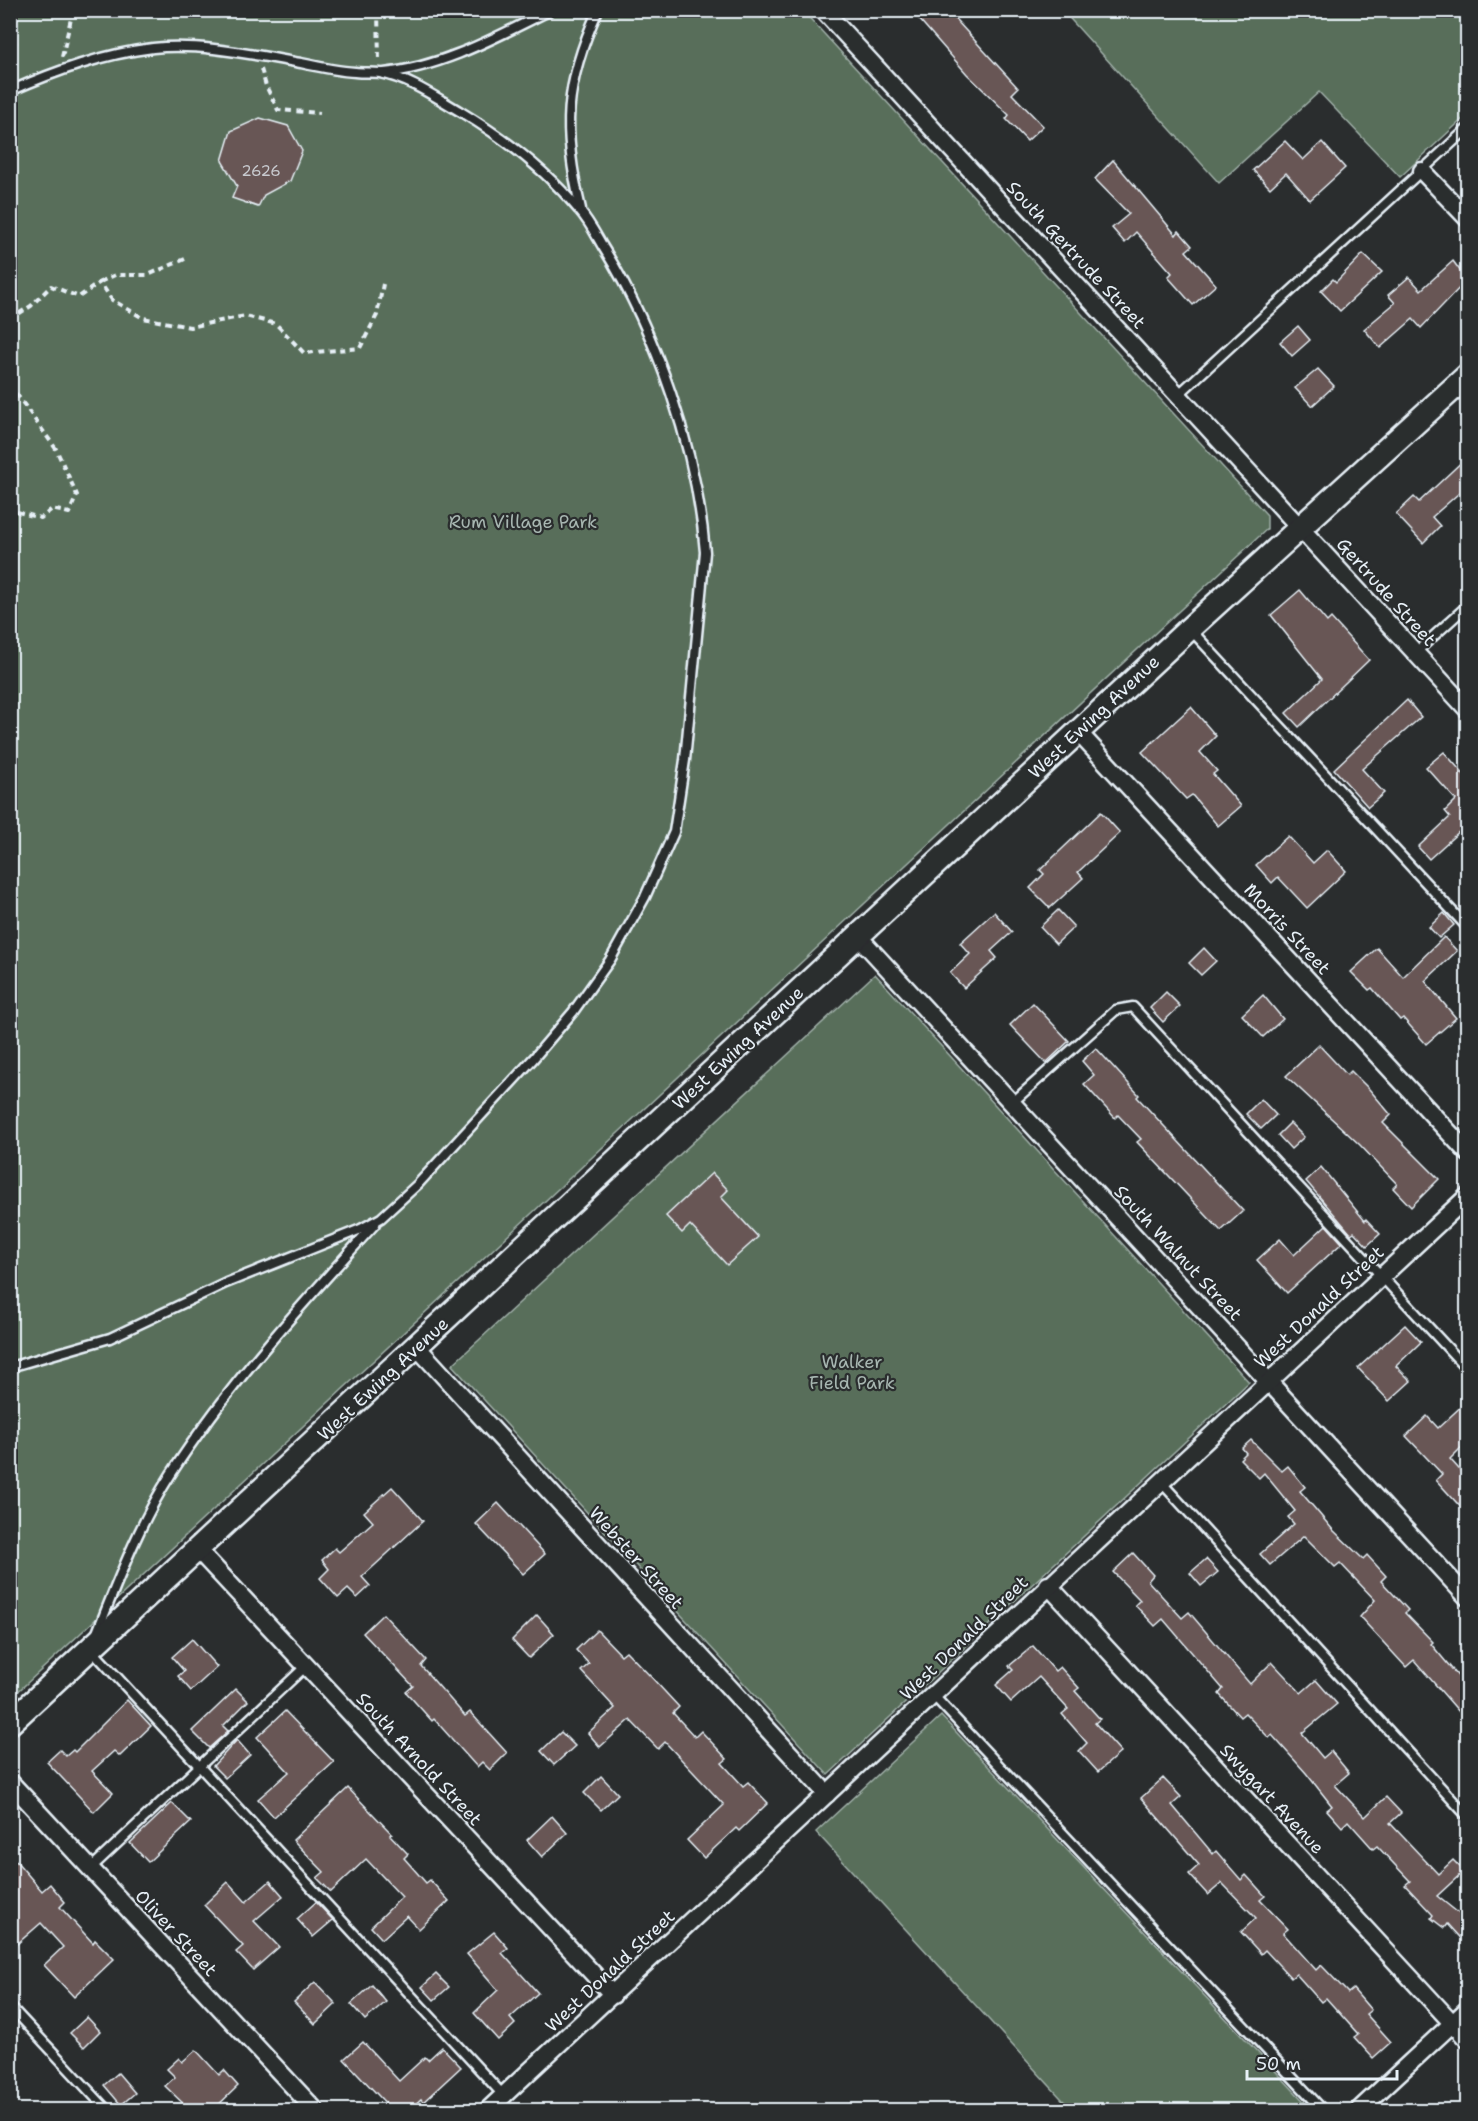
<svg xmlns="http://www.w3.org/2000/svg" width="1478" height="2121" font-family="'Shantell Sans',sans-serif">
	<rect width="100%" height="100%" fill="#2a2d2e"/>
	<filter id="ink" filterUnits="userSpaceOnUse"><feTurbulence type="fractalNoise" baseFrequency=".0167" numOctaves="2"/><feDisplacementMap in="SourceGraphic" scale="12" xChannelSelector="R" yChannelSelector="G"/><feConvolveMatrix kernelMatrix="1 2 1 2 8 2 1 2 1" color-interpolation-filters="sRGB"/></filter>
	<g filter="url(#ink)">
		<g fill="#586e5a" stroke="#a0b0a9" stroke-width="1.5">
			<polygon points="10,11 803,11 1267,515 1267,529 11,1698"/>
			<polygon points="1063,11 1461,11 1467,17 1467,115 1400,177 1319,92 1219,183"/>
			<polygon points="875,974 1249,1382 828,1775 452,1365"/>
			<polygon points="941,1716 1312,2110 1072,2110 816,1832"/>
		</g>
		<g fill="#685654" stroke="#e8f1f8" stroke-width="1.5">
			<polygon points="911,10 947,10 1018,88 1012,94 1043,126 1027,141 1006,119 1009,115 967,74"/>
			<polygon points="260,118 288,126 302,151 290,181 264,195 258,207 232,198 237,186 222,161 231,131"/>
			<polygon points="1285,141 1303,160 1322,142 1345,168 1310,200 1286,173 1270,188 1253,170"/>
			<polygon points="1113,160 1176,235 1179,231 1192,246 1186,251 1216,285 1193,305 1168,277 1172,273 1136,232 1125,243 1112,228 1129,214 1095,179"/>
			<polygon points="1363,254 1382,272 1340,311 1321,291 1333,279 1336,282"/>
			<polygon points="1453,261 1467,280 1421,328 1413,319 1380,348 1364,329 1395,303 1388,295 1409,277 1421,290"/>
			<polygon points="1298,326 1310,340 1292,356 1280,342"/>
			<polygon points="1318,369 1334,386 1312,406 1295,388"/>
			<polygon points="1467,457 1467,486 1432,517 1440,526 1423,543 1396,514 1414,497 1419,502"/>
			<polygon points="1300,590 1327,622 1331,618 1369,660 1299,727 1286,713 1322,679 1271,615"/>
			<polygon points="1407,700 1421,717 1362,769 1384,793 1368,807 1334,769"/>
			<polygon points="1191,707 1216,736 1200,752 1217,771 1213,774 1241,806 1218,826 1192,795 1186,799 1142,752"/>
			<polygon points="1444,752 1467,778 1467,835 1462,829 1429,859 1418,847 1450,817 1445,811 1456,800 1426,767"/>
			<polygon points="1101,812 1120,833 1078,872 1083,878 1050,908 1030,888 1044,874 1040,870"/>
			<polygon points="1288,836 1313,863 1327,850 1346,871 1307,908 1278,877 1272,883 1256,865"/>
			<polygon points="1058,910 1074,927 1056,944 1040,927"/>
			<polygon points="994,912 1012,932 991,951 997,958 964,988 950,973 970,954 960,943"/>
			<polygon points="1444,913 1454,925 1439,938 1429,927"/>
			<polygon points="1444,937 1457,951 1425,981 1456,1018 1426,1044 1403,1018 1400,1020 1372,988 1369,990 1351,972 1377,948 1403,977"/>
			<polygon points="1204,948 1216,961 1201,975 1189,963"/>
			<polygon points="1166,992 1180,1006 1163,1022 1150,1008"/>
			<polygon points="1263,995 1283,1019 1263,1037 1242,1015"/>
			<polygon points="1033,1003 1069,1041 1046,1063 1010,1025"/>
			<polygon points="1319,1045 1347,1075 1351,1071 1369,1089 1391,1115 1383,1123 1439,1179 1411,1207 1393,1188 1397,1184 1360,1145 1286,1076"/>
			<polygon points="1096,1048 1139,1095 1137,1097 1243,1211 1221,1231 1137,1142 1141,1139 1118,1115 1115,1118 1084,1084 1094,1075 1082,1061"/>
			<polygon points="1261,1099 1276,1115 1261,1129 1246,1114"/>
			<polygon points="1290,1123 1304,1137 1291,1149 1278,1135"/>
			<polygon points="1321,1167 1365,1221 1366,1219 1380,1234 1367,1246 1354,1232 1351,1234 1306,1181"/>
			<polygon points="712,1173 728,1190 721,1197 758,1237 727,1265 690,1225 682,1233 666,1216"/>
			<polygon points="1326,1225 1342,1243 1287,1293 1257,1260 1280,1239 1294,1255"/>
			<polygon points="1405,1325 1421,1342 1396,1366 1411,1381 1389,1401 1358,1368"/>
			<polygon points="1467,1401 1467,1442 1450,1459 1467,1478 1467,1514 1436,1480 1442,1474 1406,1436 1427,1416 1438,1428"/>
			<polygon points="1251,1440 1282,1471 1288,1466 1305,1487 1300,1491 1333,1530 1363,1559 1367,1555 1386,1576 1381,1581 1408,1610 1405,1613 1433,1642 1431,1644 1467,1687 1467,1721 1414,1660 1406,1667 1360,1617 1375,1600 1340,1563 1335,1567 1304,1536 1270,1565 1260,1554 1294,1524 1288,1517 1295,1511 1264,1473 1259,1478 1240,1459 1246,1453 1242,1448"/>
			<polygon points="392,1487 423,1521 362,1577 370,1586 357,1598 348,1589 338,1598 320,1578 329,1569 322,1560 335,1548 339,1552 373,1522 364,1512"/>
			<polygon points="498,1503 545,1554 523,1574 476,1524"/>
			<polygon points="1133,1553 1153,1575 1148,1581 1182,1618 1189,1612 1250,1684 1272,1662 1301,1693 1316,1680 1337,1704 1302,1733 1323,1758 1331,1751 1349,1773 1335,1785 1365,1817 1386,1797 1401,1813 1390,1823 1438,1874 1453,1860 1464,1871 1437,1896 1467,1920 1467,1946 1447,1924 1444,1928 1431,1918 1433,1915 1405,1885 1410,1881 1377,1846 1373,1849 1348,1821 1342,1827 1327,1810 1332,1806 1306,1773 1272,1735 1269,1738 1245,1713 1240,1717 1219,1694 1223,1689 1163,1619 1155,1626 1135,1605 1140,1600 1113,1572"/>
			<polygon points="1206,1559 1218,1572 1201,1586 1190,1573"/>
			<polygon points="383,1614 426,1660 421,1666 465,1716 470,1712 507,1753 490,1770 482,1762 477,1767 434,1719 432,1721 406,1692 413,1686 363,1633"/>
			<polygon points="537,1615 554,1634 529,1658 512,1640"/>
			<polygon points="597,1630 621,1655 626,1651 653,1679 679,1707 673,1713 695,1737 701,1731 727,1759 722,1763 743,1786 748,1782 768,1803 739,1831 736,1828 704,1858 687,1840 724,1805 665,1742 658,1749 630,1720 600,1747 588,1733 615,1708 581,1671 589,1664 576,1650"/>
			<polygon points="192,1639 217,1667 191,1691 178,1676 184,1671 172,1657"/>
			<polygon points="1033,1646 1055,1671 1060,1667 1079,1688 1075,1691 1100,1719 1095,1723 1121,1752 1098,1772 1079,1751 1087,1743 1062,1714 1068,1709 1039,1677 1011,1702 996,1685 1013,1670 1009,1666"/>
			<polygon points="236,1689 248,1701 223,1726 228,1731 209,1748 192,1731"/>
			<polygon points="127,1700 151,1726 120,1756 114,1751 92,1771 113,1793 94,1812 47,1762 60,1750 66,1756 73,1750 75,1752"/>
			<polygon points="285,1711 334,1762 274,1817 258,1799 289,1772 257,1737"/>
			<polygon points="561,1732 575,1746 554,1765 541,1751"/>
			<polygon points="237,1740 250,1755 225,1778 213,1766"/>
			<polygon points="601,1776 618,1794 601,1810 584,1793"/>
			<polygon points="1163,1778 1181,1797 1172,1805 1213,1854 1216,1851 1241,1880 1246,1875 1265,1896 1260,1900 1288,1929 1283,1933 1316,1970 1321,1965 1348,1993 1353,1989 1371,2010 1366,2014 1391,2042 1373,2058 1354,2037 1358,2034 1326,1998 1321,2002 1296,1974 1291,1978 1265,1950 1261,1954 1241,1932 1256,1918 1222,1883 1208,1895 1189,1874 1199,1865 1141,1798"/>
			<polygon points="348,1788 392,1834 390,1835 408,1854 404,1858 426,1883 430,1880 449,1901 419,1929 407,1916 382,1939 371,1927 402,1897 366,1859 331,1892 317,1878 324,1872 293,1840"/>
			<polygon points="172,1803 191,1822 148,1862 130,1843"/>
			<polygon points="552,1816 567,1833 542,1857 527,1840"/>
			<polygon points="10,1854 42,1891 50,1884 65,1902 60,1907 93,1943 95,1940 114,1959 74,1997 44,1965 63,1947 41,1923 10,1950"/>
			<polygon points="270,1881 283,1896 254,1921 279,1947 253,1970 236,1952 243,1946 204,1905 228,1882 246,1902"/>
			<polygon points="316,1902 333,1920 313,1937 297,1919"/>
			<polygon points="494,1932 508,1948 502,1953 538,1993 510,2018 515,2024 498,2040 474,2013 498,1990 467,1954"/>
			<polygon points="436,1974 449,1987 434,2000 422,1987"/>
			<polygon points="315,1982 336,2004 315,2024 294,2002"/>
			<polygon points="372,1985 386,2002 365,2020 351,2004"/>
			<polygon points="87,2017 100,2031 84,2047 70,2033"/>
			<polygon points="363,2042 399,2081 425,2057 428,2060 442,2047 461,2067 423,2102 421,2099 409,2110 392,2110 344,2059"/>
			<polygon points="196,2050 219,2075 224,2070 238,2086 213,2110 190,2110 165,2086 175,2077 167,2069 179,2058 182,2062"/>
			<polygon points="118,2073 135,2093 121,2105 104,2085"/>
		</g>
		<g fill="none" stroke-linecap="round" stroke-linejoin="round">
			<defs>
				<g id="lane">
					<path d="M384,73C443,67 498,36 551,10"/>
					<path d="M10,91C56,71 103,54 153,48C201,43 254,55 301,63C319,67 337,71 355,72C363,73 372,72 380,73C408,78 437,98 461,112C506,139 545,169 579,210C589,221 596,235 603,247C657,334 697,451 705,552L685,760L674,832L645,897L610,960L573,1012L533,1059L418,1184L381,1218L361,1229L226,1283L110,1338L10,1367"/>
					<path d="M581,209C562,130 564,85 598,10"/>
					<polyline points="1178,395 1468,128"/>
					<polyline points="1190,629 1468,928"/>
					<polyline points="1415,653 1468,605"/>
					<polyline points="1013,1102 1116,1010 1133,1007 1468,1370"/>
					<polyline points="1161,1482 1468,1817"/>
					<path d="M96,1635C118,1580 139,1524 171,1474C229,1384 303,1303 375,1224"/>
					<polyline points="91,1649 504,2096"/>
					<polyline points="933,1695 1323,2110"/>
					<polyline points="90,1869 306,1666"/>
					<polyline points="10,2006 107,2110"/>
				</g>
				<g id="street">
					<polyline points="823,10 1468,710"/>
					<polyline points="1422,171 1468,219"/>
					<polyline points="1078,732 1468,1153"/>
					<polyline points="858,936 1468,1598"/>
					<polyline points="417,1347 827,1794"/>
					<polyline points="198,1550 613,1995"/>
					<polyline points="1048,1585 1468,2040"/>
					<polyline points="10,1782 315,2110"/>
					<polyline points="488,2110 1468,1196"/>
					<polyline points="1359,2110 1468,2009"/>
				</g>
				<polyline id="secondary" points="10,1723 1190,628 1468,375"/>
			</defs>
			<use href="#lane" stroke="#e8f1f8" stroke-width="13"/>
			<use href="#street" stroke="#e8f1f8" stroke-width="21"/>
			<use href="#secondary" stroke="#e8f1f8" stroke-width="27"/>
			<g stroke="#e8f1f8" stroke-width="4" stroke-dasharray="6 4.5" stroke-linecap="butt">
				<polyline points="378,10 379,61"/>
				<polyline points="10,22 16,44"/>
				<polyline points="62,57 73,10"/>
				<polyline points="261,69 266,86 278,110 320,113"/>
				<polyline points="100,282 115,275 148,275 185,259"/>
				<polyline points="10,319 31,306 51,286 79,297 100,282 112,300 143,318 190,327 245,316 276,324 304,353 360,348 377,315 383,284"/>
				<polyline points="10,385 56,449 77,495 69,513 52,509 41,518 10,510"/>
			</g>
			<use href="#lane" stroke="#2a2d2e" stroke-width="8"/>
			<use href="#street" stroke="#2a2d2e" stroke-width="16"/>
			<use href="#secondary" stroke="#2a2d2e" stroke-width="22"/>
		</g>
	</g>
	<g text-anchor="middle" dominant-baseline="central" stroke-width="4.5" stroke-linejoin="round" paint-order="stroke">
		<g font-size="15" fill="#c8cacf">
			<text x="261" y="171">2626</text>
		</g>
		<g font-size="18" fill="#e8f1f8" stroke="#2a2d2e">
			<text transform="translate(1076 255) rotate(47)">South Gertrude Street</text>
			<text transform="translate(1386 592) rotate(48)">Gertrude Street</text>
			<text transform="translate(1094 717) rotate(-43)">West Ewing Avenue</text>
			<text transform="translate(1287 929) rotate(47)">Morris Street</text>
			<text transform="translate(738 1048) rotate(-43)">West Ewing Avenue</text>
			<text transform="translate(1178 1253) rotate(47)">South Walnut Street</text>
			<text transform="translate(1319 1307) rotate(-43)">West Donald Street</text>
			<text transform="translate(383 1379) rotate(-43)">West Ewing Avenue</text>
			<text transform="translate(636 1558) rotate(48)">Webster Street</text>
			<text transform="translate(964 1638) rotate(-44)">West Donald Street</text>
			<text transform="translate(419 1759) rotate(47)">South Arnold Street</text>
			<text transform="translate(1272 1799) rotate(47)">Swygart Avenue</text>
			<text transform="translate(176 1933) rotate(47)">Oliver Street</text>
			<text transform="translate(610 1971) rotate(-43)">West Donald Street</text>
		</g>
		<g font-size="18" fill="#a7b6b1" stroke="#2a2d2e">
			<text x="523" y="522">Rum Village Park</text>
			<text x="852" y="1362">Walker<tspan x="852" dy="21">Field Park</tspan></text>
		</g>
	</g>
	<rect width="1478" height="2121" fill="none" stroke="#2a2d2e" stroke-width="36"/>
	<rect x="18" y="18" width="1442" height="2085" fill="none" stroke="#e8f1f8" stroke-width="2" filter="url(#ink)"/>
	<path d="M1247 2070v9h150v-9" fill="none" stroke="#e8f1f8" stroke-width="3"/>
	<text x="1256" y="2070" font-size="18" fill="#e8f1f8" stroke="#2a2d2e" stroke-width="4.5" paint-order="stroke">50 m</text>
</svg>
